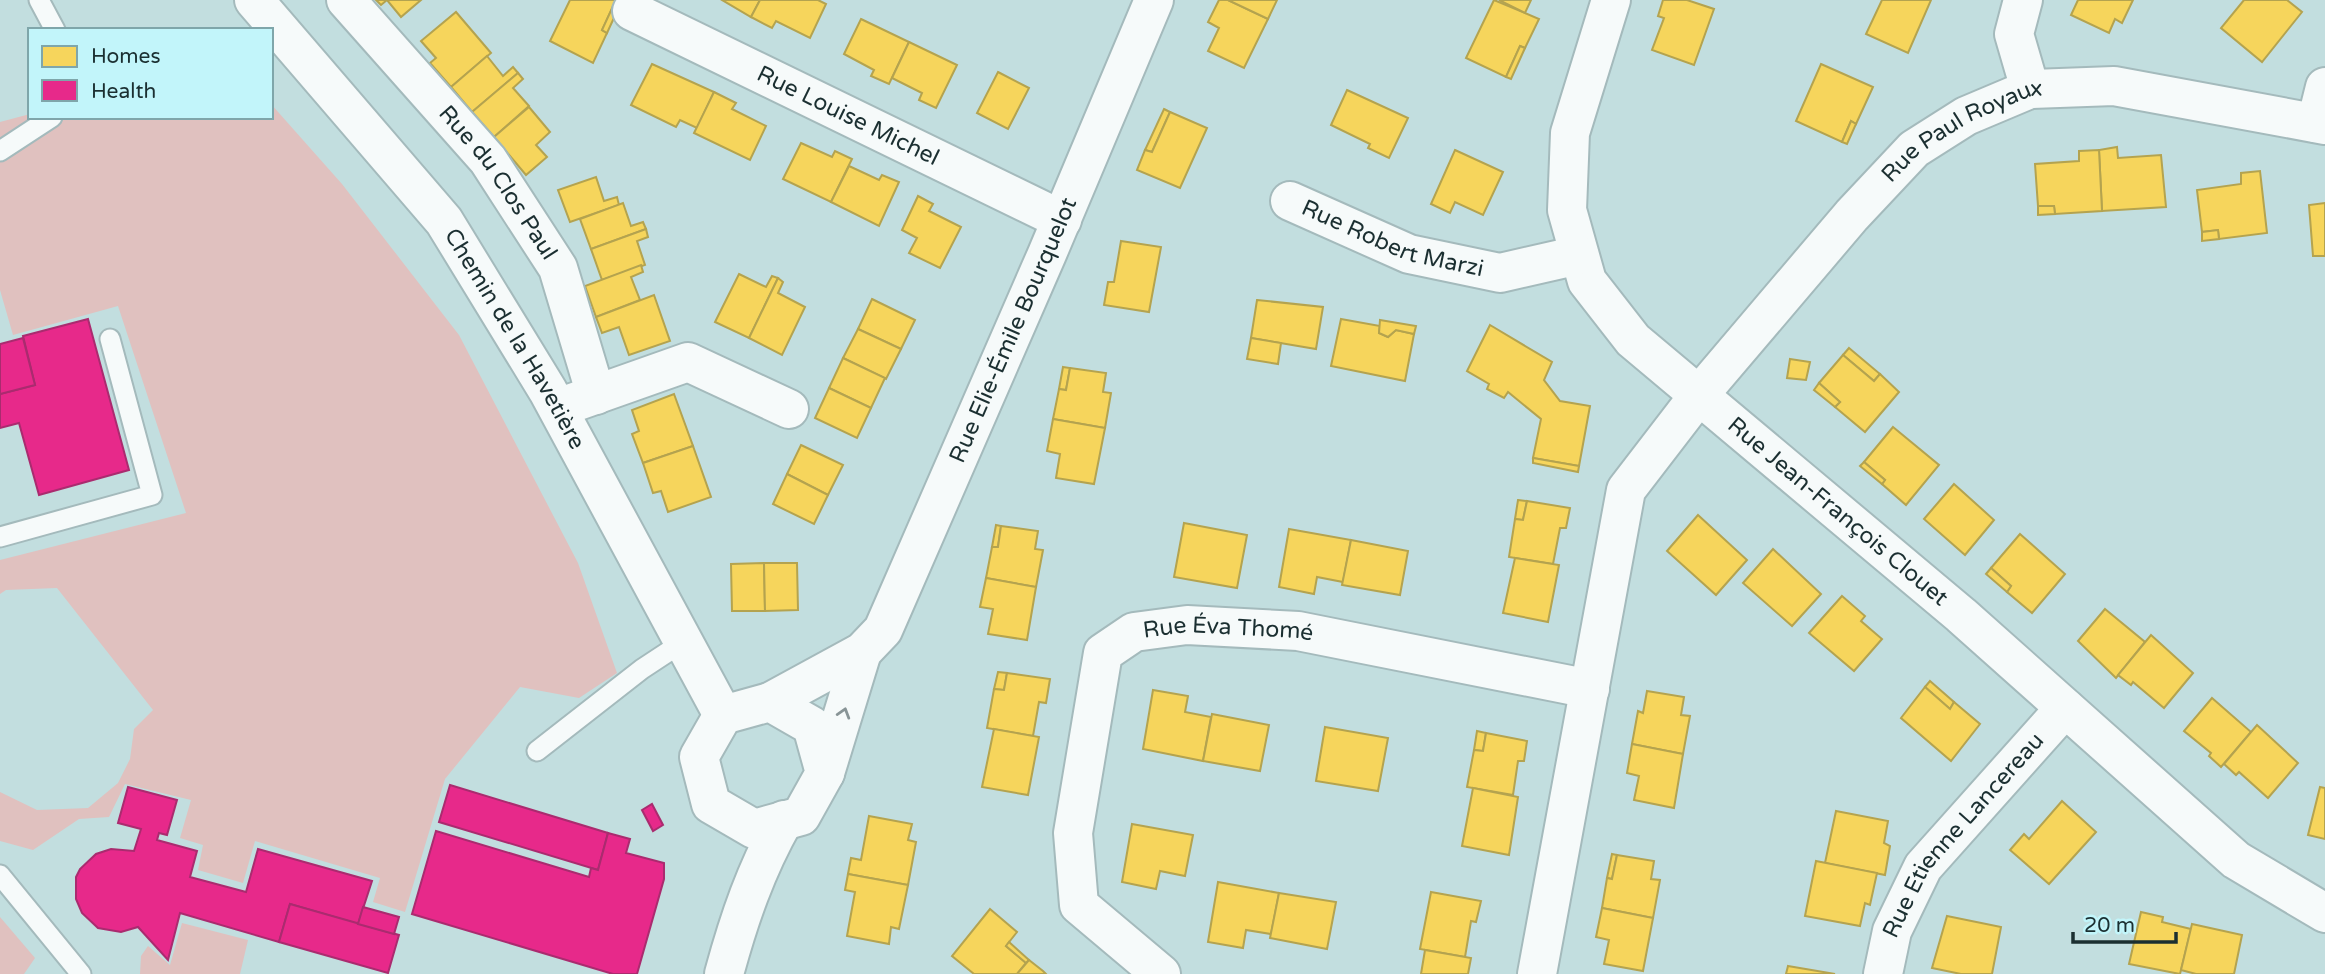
<svg xmlns="http://www.w3.org/2000/svg" width="2325" height="974" font-family="'Varela Round',sans-serif">
	<rect width="100%" height="100%" fill="#c2dedf"/>
	<g fill="#e0c1bf">
		<polygon points="271,104 342,184 459,335 578,563 617,673 579,698 520,687 445,779 405,912 373,902 380,878 255,841 243,883 198,870 203,845 180,838 191,800 125,784 109,817 79,819 33,850 0,841 0,792 37,810 88,808 118,783 130,759 134,729 153,710 57,588 6,590 0,594 0,560 186,513 118,306 13,335 0,290 0,122 30,114 30,117 271,117"/>
		<polygon points="0,917 35,958 24,974 0,974"/>
		<polygon points="182,923 248,940 240,974 140,974 141,956 148,946 170,965"/>
	</g>
	<g fill="#f6d55c" stroke="#b4a34f" stroke-width="2">
		<polygon points="376,0 421,0 401,17 387,0 381,5"/>
		<polygon points="570,0 616,0 602,30 607,33 593,63 550,41"/>
		<polygon points="722,0 760,0 751,17"/>
		<polygon points="760,0 818,0 826,4 810,38 776,21 772,28 751,17"/>
		<polygon points="1219,0 1228,0 1268,19 1244,68 1208,51 1219,28 1208,22"/>
		<polygon points="1228,0 1277,0 1268,19"/>
		<polygon points="1494,0 1539,19 1525,48 1520,46 1506,77 1466,58"/>
		<polygon points="1499,0 1531,0 1525,13"/>
		<polygon points="1663,0 1687,0 1714,9 1694,65 1652,50 1664,18 1658,16"/>
		<polygon points="1882,0 1931,0 1908,53 1866,34"/>
		<polygon points="2078,0 2133,0 2122,23 2115,19 2109,33 2071,15"/>
		<polygon points="2244,0 2287,0 2302,12 2262,62 2221,28"/>
		<polygon points="614,4 619,7 607,33 602,30"/>
		<polygon points="456,12 491,53 451,87 430,63 436,58 421,41"/>
		<polygon points="861,19 909,42 889,84 871,76 874,70 844,54"/>
		<polygon points="909,42 957,65 936,108 919,100 922,93 892,78"/>
		<polygon points="1520,46 1525,48 1511,79 1506,77"/>
		<polygon points="487,56 503,76 513,67 518,73 472,112 451,87"/>
		<polygon points="652,64 714,92 697,128 680,120 676,127 631,105"/>
		<polygon points="1821,64 1873,87 1856,124 1851,121 1842,142 1796,121"/>
		<polygon points="998,72 1029,88 1008,129 977,113"/>
		<polygon points="518,73 523,79 513,88 529,106 494,137 472,112"/>
		<polygon points="1347,90 1408,118 1389,158 1368,148 1370,144 1331,125"/>
		<polygon points="714,92 736,103 732,109 766,126 750,160 694,133"/>
		<polygon points="529,107 550,132 536,145 547,157 526,175 494,137"/>
		<polygon points="1164,109 1170,112 1152,152 1145,150"/>
		<polygon points="1170,112 1207,128 1180,188 1137,170 1145,150 1152,152"/>
		<polygon points="1851,121 1856,124 1847,144 1842,142"/>
		<polygon points="801,143 832,157 835,151 852,159 831,202 783,179"/>
		<polygon points="2117,147 2118,158 2161,155 2166,207 2102,211 2099,150"/>
		<polygon points="1455,150 1503,172 1483,215 1455,202 1450,213 1431,204"/>
		<polygon points="2099,150 2102,211 2055,214 2054,206 2038,206 2035,164 2079,161 2079,151"/>
		<polygon points="849,166 879,180 882,175 899,182 879,226 831,202"/>
		<polygon points="2260,171 2267,233 2219,239 2218,230 2202,232 2197,190 2241,184 2241,173"/>
		<polygon points="596,177 604,201 617,197 619,205 570,222 558,190"/>
		<polygon points="918,196 933,204 929,211 961,227 940,268 909,253 917,238 902,230"/>
		<polygon points="623,203 631,226 643,222 646,229 591,249 580,219"/>
		<polygon points="2325,203 2325,256 2313,256 2309,205"/>
		<polygon points="2038,206 2054,206 2055,214 2038,215"/>
		<polygon points="646,229 648,237 637,241 645,265 602,280 591,249"/>
		<polygon points="2218,230 2219,239 2202,241 2202,232"/>
		<polygon points="1121,241 1161,247 1149,312 1104,305 1108,282 1114,282"/>
		<polygon points="641,265 643,272 631,277 640,300 596,317 585,286"/>
		<polygon points="739,274 766,287 772,276 778,278 749,338 715,322"/>
		<polygon points="778,278 783,282 778,293 805,307 782,355 749,338"/>
		<polygon points="654,295 670,341 629,355 619,327 602,333 596,317"/>
		<polygon points="872,299 915,320 901,349 858,329"/>
		<polygon points="1257,300 1323,307 1316,349 1251,338"/>
		<polygon points="1341,319 1380,326 1379,333 1388,337 1396,330 1414,334 1405,381 1331,366"/>
		<polygon points="1380,320 1416,326 1414,334 1396,330 1388,337 1379,333"/>
		<polygon points="1490,325 1552,362 1544,380 1560,401 1590,406 1579,466 1533,458 1541,419 1508,392 1504,398 1487,389 1489,384 1467,371"/>
		<polygon points="858,329 901,349 886,379 843,358"/>
		<polygon points="1251,338 1281,343 1278,364 1247,359"/>
		<polygon points="1849,348 1880,374 1874,381 1843,355"/>
		<polygon points="1843,355 1874,381 1880,374 1899,392 1865,432 1835,407 1840,402 1819,383"/>
		<polygon points="843,358 885,378 871,408 829,388"/>
		<polygon points="1790,359 1810,362 1806,380 1787,378"/>
		<polygon points="1063,367 1070,368 1066,390 1059,389"/>
		<polygon points="1070,368 1106,373 1103,392 1111,393 1105,428 1053,419 1059,389 1066,390"/>
		<polygon points="1819,383 1840,402 1835,407 1814,390"/>
		<polygon points="829,388 871,408 857,438 815,418"/>
		<polygon points="674,394 693,446 643,463 632,434 639,431 632,410"/>
		<polygon points="1053,419 1105,428 1094,484 1056,478 1060,454 1047,451"/>
		<polygon points="1893,427 1939,465 1906,505 1882,484 1885,480 1864,462"/>
		<polygon points="801,445 843,465 828,495 787,474"/>
		<polygon points="693,446 711,497 668,512 661,491 653,493 643,463"/>
		<polygon points="1533,458 1579,466 1578,472 1533,463"/>
		<polygon points="1864,462 1885,480 1882,484 1860,466"/>
		<polygon points="787,474 828,495 814,524 773,504"/>
		<polygon points="1954,484 1994,520 1965,555 1924,519"/>
		<polygon points="1518,500 1527,501 1523,520 1515,519"/>
		<polygon points="1527,501 1570,508 1566,528 1560,528 1553,564 1509,557 1515,519 1523,520"/>
		<polygon points="1698,515 1747,560 1716,595 1667,551"/>
		<polygon points="1184,523 1247,535 1237,588 1174,577"/>
		<polygon points="996,525 1001,526 998,547 992,547"/>
		<polygon points="1001,526 1038,531 1035,549 1043,550 1036,587 986,578 992,547 998,547"/>
		<polygon points="1289,529 1351,540 1343,582 1317,577 1314,594 1279,587"/>
		<polygon points="2020,534 2065,574 2032,613 2007,592 2011,586 1991,568"/>
		<polygon points="1351,540 1408,551 1400,595 1342,585"/>
		<polygon points="1773,549 1821,594 1792,626 1743,583"/>
		<polygon points="1515,558 1559,565 1548,622 1503,613"/>
		<polygon points="764,563 765,611 732,611 731,564"/>
		<polygon points="764,563 797,563 798,610 765,611"/>
		<polygon points="1991,568 2011,586 2007,592 1986,574"/>
		<polygon points="986,578 1036,587 1027,640 988,634 993,609 980,607"/>
		<polygon points="1842,596 1865,616 1861,621 1882,639 1854,671 1809,633"/>
		<polygon points="2105,609 2145,642 2116,678 2078,641"/>
		<polygon points="2151,635 2193,673 2164,708 2133,682 2131,685 2118,675"/>
		<polygon points="998,672 1007,673 1004,690 994,689"/>
		<polygon points="1007,673 1050,679 1046,703 1039,702 1033,736 987,728 994,689 1004,690"/>
		<polygon points="1930,681 1954,702 1950,709 1925,687"/>
		<polygon points="1925,687 1950,709 1954,702 1980,724 1951,761 1901,718"/>
		<polygon points="1153,690 1188,696 1185,712 1211,717 1203,761 1143,749"/>
		<polygon points="1647,691 1684,697 1681,715 1690,716 1683,754 1632,744 1638,711 1643,713"/>
		<polygon points="2212,698 2251,732 2221,767 2209,756 2211,753 2184,731"/>
		<polygon points="1212,714 1269,725 1260,771 1203,761"/>
		<polygon points="2257,725 2298,763 2268,798 2239,772 2236,775 2224,764"/>
		<polygon points="1325,727 1388,738 1378,791 1316,781"/>
		<polygon points="994,729 1039,737 1028,795 982,787"/>
		<polygon points="1477,731 1486,733 1483,751 1474,750"/>
		<polygon points="1486,733 1527,741 1524,761 1518,761 1513,795 1467,787 1474,750 1483,751"/>
		<polygon points="1632,744 1683,754 1674,808 1634,800 1639,776 1627,773"/>
		<polygon points="2320,787 2325,788 2325,839 2308,835"/>
		<polygon points="1473,788 1518,797 1509,855 1462,846"/>
		<polygon points="2062,801 2096,832 2049,884 2010,850 2024,834 2029,839"/>
		<polygon points="1836,811 1888,821 1884,843 1890,846 1885,875 1825,863"/>
		<polygon points="869,816 912,824 908,840 916,842 908,885 848,874 851,858 861,860"/>
		<polygon points="1132,824 1193,835 1185,876 1160,871 1156,889 1122,882"/>
		<polygon points="1612,854 1617,855 1612,879 1607,878"/>
		<polygon points="1617,855 1654,861 1651,879 1660,880 1653,918 1602,908 1607,878 1612,879"/>
		<polygon points="1816,861 1877,873 1870,905 1865,903 1860,926 1805,916"/>
		<polygon points="848,874 908,885 899,929 891,927 889,944 847,936 855,892 845,890"/>
		<polygon points="1218,882 1279,893 1271,934 1246,930 1243,948 1208,942"/>
		<polygon points="1431,892 1481,901 1476,922 1471,921 1465,957 1420,949"/>
		<polygon points="1279,893 1336,902 1327,949 1270,938"/>
		<polygon points="1602,908 1653,918 1643,971 1604,964 1609,940 1596,937"/>
		<polygon points="990,909 1017,932 1006,946 1026,963 1017,974 974,974 952,956"/>
		<polygon points="2141,912 2163,917 2162,922 2191,929 2180,974 2129,964"/>
		<polygon points="1947,916 2001,927 1992,974 1961,974 1932,968"/>
		<polygon points="2192,924 2242,935 2234,974 2196,974 2181,970"/>
		<polygon points="1009,942 1029,960 1026,963 1006,946"/>
		<polygon points="1425,950 1471,958 1468,974 1421,974"/>
		<polygon points="1029,960 1043,971 1046,974 1017,974"/>
		<polygon points="1788,966 1835,974 1786,974"/>
	</g>
	<g fill="#e7298a" stroke="#aa2b6f" stroke-width="2">
		<polygon points="88,319 129,470 39,495 19,423 0,428 0,394 35,385 23,336"/>
		<polygon points="23,338 35,385 0,394 0,344"/>
		<polygon points="450,785 608,833 598,870 439,822"/>
		<polygon points="128,787 177,800 167,835 159,833 157,840 197,851 190,877 246,892 258,849 372,881 358,924 290,904 279,942 180,913 168,960 138,927 121,932 98,928 82,913 76,899 76,877 80,869 96,854 111,849 134,851 141,829 118,823"/>
		<polygon points="652,804 663,825 653,831 642,810"/>
		<polygon points="436,831 589,877 591,868 598,870 608,833 630,839 626,853 664,863 664,879 637,974 613,974 412,914"/>
		<polygon points="290,904 399,935 388,973 279,942"/>
		<polygon points="363,907 399,917 394,934 358,924"/>
	</g>
	<g fill="none" stroke-linecap="round" stroke-linejoin="round">
		<defs>
			<g id="service">
				<polyline points="39,0 55,30"/>
				<polyline points="0,151 52,117"/>
				<polyline points="0,537 152,495 110,339"/>
				<polyline points="537,751 642,669 683,642"/>
				<polyline points="0,875 81,974"/>
			</g>
			<g id="minor">
				<path id="s1" d="M254,0L444,221L548,391L723,715"/>
				<path id="s2" d="M346,0L488,160L558,268L596,395"/>
				<path id="s3" d="M1611,0L1570,133L1567,210L1587,281L1633,340L1961,615L2236,860L2325,913"/>
				<polyline points="2023,0 2014,34 2030,89"/>
				<path id="s4" d="M632,11L1062,220"/>
				<polyline points="2316,123 2325,87"/>
				<path id="s5" d="M1290,201L1409,254L1500,273L1579,255"/>
				<polyline points="572,403 688,362 789,409"/>
				<path id="s6" d="M770,702L862,652L883,630L1047,254L1154,0"/>
				<polygon points="770,702 812,726 825,773 801,816 754,829 711,804 699,757 723,715"/>
				<polyline points="825,773 862,652"/>
				<path d="M724,974C739,919 756,869 784,820"/>
				<path id="s7" d="M1161,974L1079,905L1073,833L1103,653L1134,632L1187,625L1298,631L1590,689"/>
				<path id="s8" d="M1537,974L1626,490L1699,395L1852,215L1914,149L1966,116L2030,89L2114,86L2325,125"/>
				<path id="s9" d="M1883,974L1892,931L1923,867L2065,708"/>
			</g>
		</defs>
		<use href="#service" stroke="#a4babc" stroke-width="23"/>
		<use href="#minor" stroke="#a4babc" stroke-width="42"/>
		<use href="#service" stroke="#f6fafa" stroke-width="19"/>
		<use href="#minor" stroke="#f6fafa" stroke-width="38"/>
	</g>
	<defs><path id="oneway-chevron" d="M-2-3.5L2.5 0L-2 3.5" fill="none" stroke-width="1.6" stroke-linecap="round" stroke-linejoin="round" transform="scale(1.75)"/></defs>
	<use stroke="#889496" href="#oneway-chevron" transform="translate(844 713) rotate(-73)"/>
	<g text-anchor="middle" dominant-baseline="central" stroke-width="7" stroke-linejoin="round" paint-order="stroke">
		<g font-size="23" fill="#1b2f31" stroke="#c2f5fa">
			<text stroke="none"><textPath href="#s4" startOffset="240">Rue Louise Michel</textPath></text>
			<text stroke="none"><textPath href="#s8" startOffset="990">Rue Paul Royaux</textPath></text>
			<text stroke="none"><textPath href="#s2" startOffset="238">Rue du Clos Paul</textPath></text>
			<text stroke="none"><textPath href="#s5" startOffset="110">Rue Robert Marzi</textPath></text>
			<text stroke="none"><textPath href="#s6" startOffset="462">Rue Elie-Émile Bourquelot</textPath></text>
			<text stroke="none"><textPath href="#s1" startOffset="429">Chemin de la Havetière</textPath></text>
			<text stroke="none"><textPath href="#s3" startOffset="632">Rue Jean-François Clouet</textPath></text>
			<text stroke="none"><textPath href="#s7" startOffset="494">Rue Éva Thomé</textPath></text>
			<text stroke="none"><textPath href="#s9" startOffset="164">Rue Etienne Lancereau</textPath></text>
		</g>
	</g>
	<rect x="28" y="28" width="245" height="91" fill="#c2f5fa" stroke="#7fa6aa" stroke-width="2"/>
	<rect x="42" y="46" width="35" height="21" fill="#f6d55c" stroke="#7fa6aa" stroke-width="2"/>
	<text x="91" y="63" font-size="21" fill="#1b2f31">Homes</text>
	<rect x="42" y="80" width="35" height="21" fill="#e7298a" stroke="#7fa6aa" stroke-width="2"/>
	<text x="91" y="98" font-size="21" fill="#1b2f31">Health</text>
	<path d="M2073 932v10h103v-10" fill="none" stroke="#1b2f31" stroke-width="3.5"/>
	<text x="2084" y="932" font-size="21" fill="#1b2f31" stroke="#c2f5fa" stroke-width="5" paint-order="stroke">20 m</text>
</svg>
